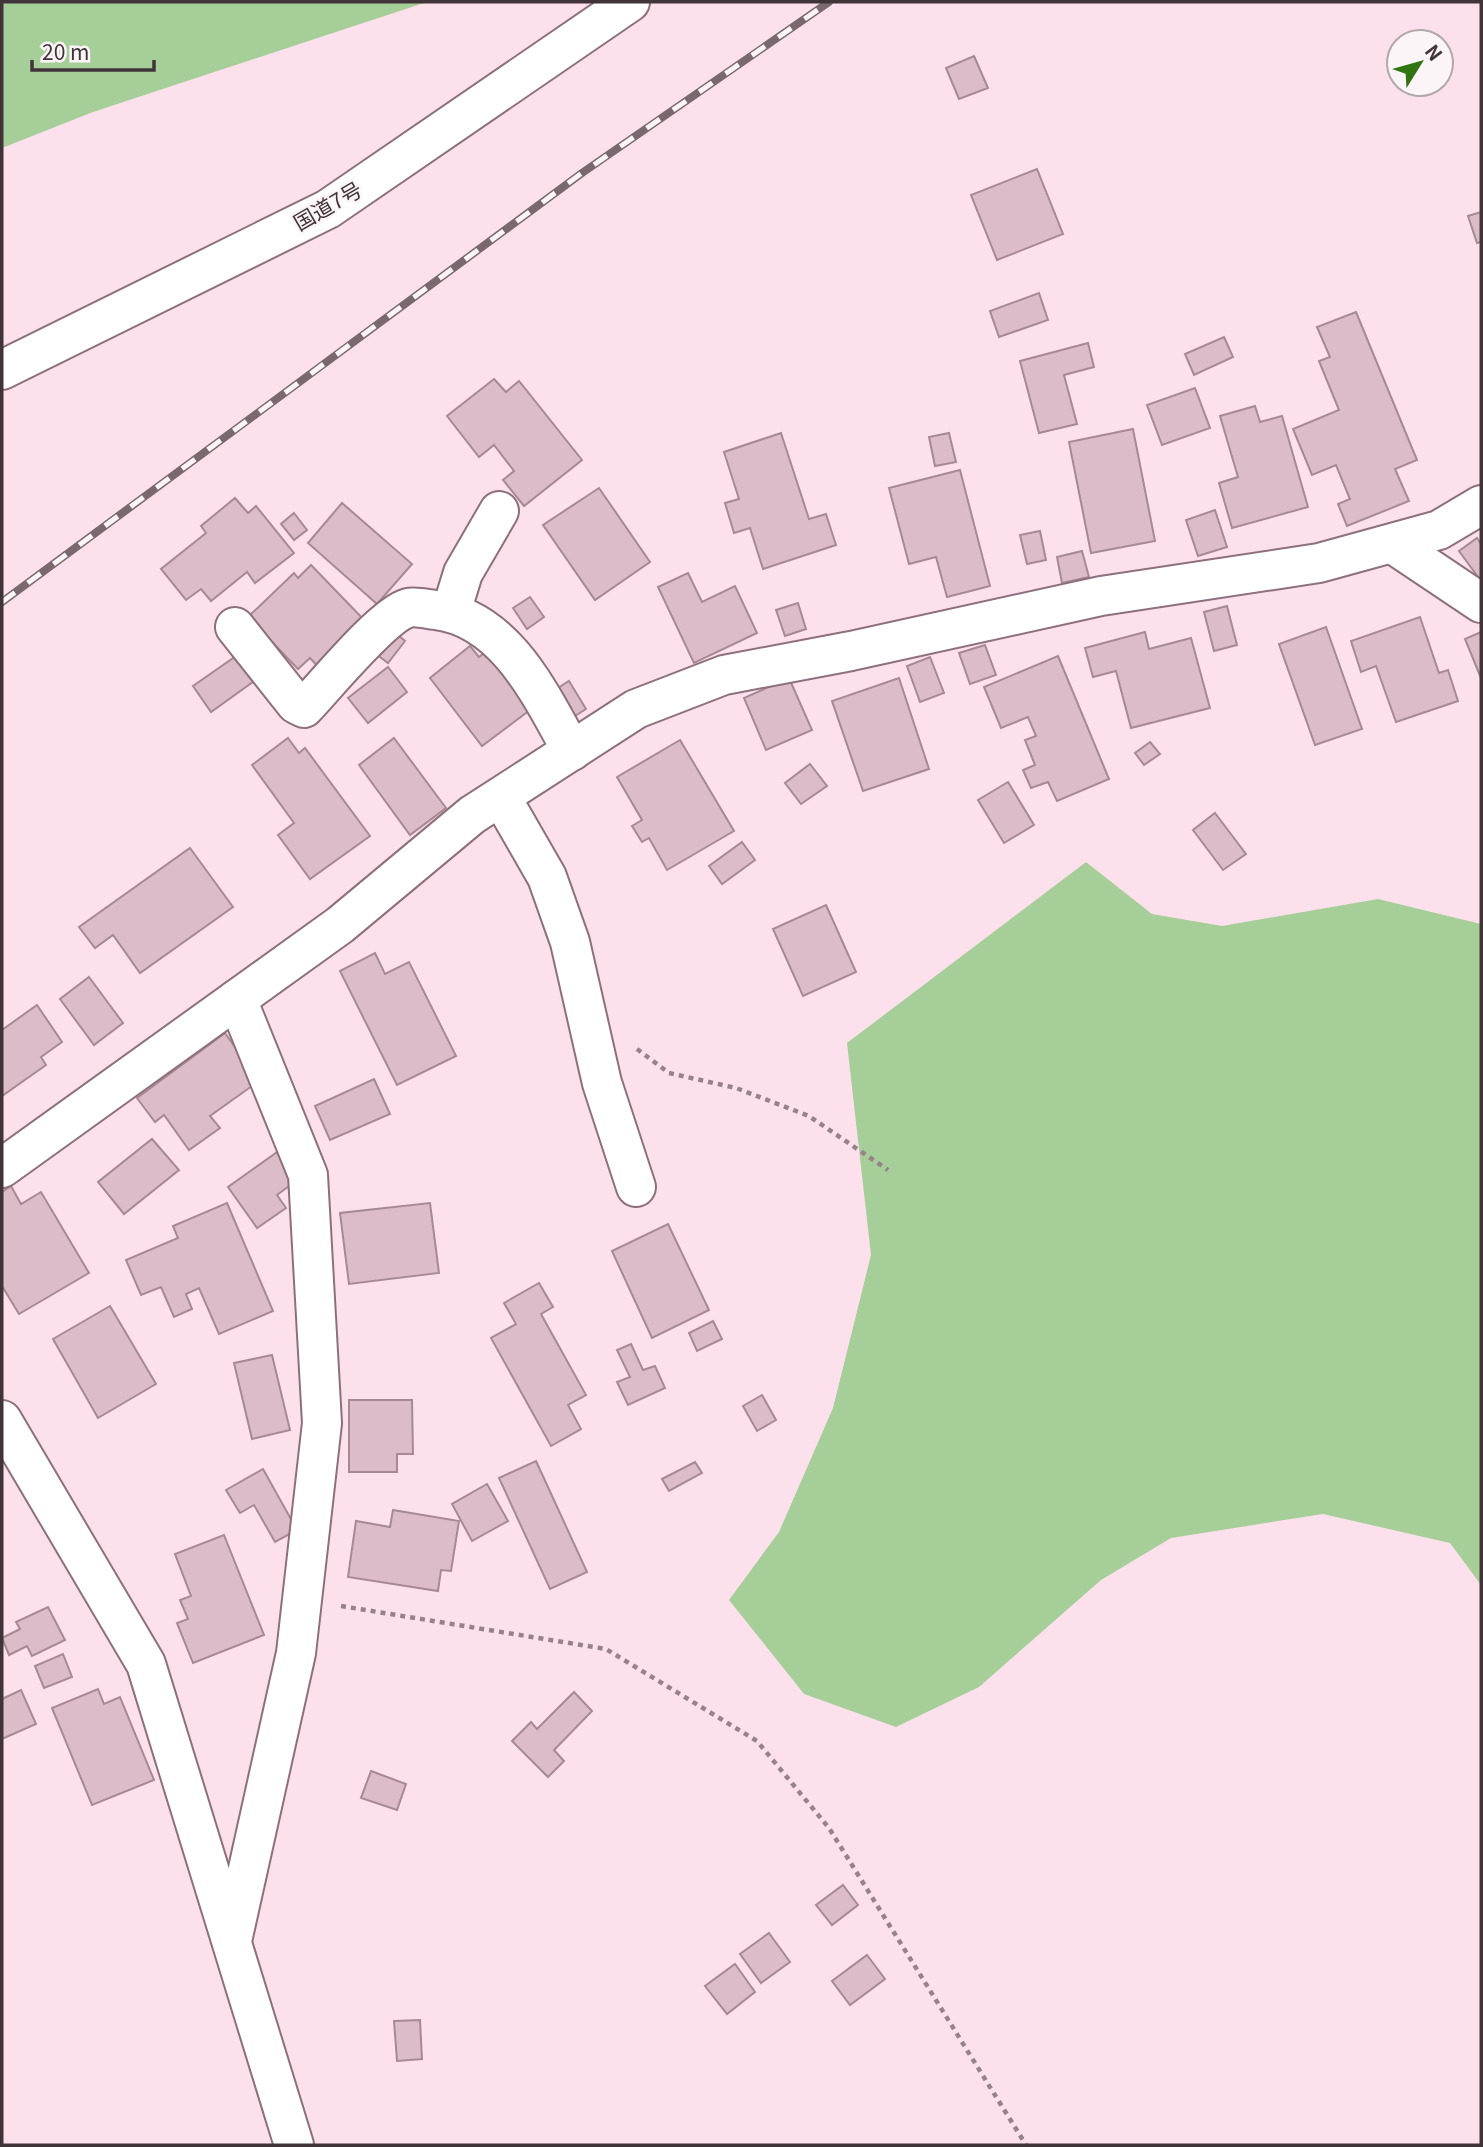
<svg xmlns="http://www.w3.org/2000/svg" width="1483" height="2147" font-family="Georgia,'Noto Sans JP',serif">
	<rect width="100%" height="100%" fill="#fce1ec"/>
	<g fill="#a6ce99">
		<polygon points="2,2 427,2 93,112 2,148"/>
		<polygon points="1086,862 1152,914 1222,926 1378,899 1481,924 1481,1585 1450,1543 1323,1514 1171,1538 1101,1580 979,1687 896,1727 804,1694 729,1600 779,1532 833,1408 871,1255 847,1043"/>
	</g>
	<g fill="#dcbcc9" stroke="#a78995" stroke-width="2">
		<polygon points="974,56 988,88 959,99 946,68"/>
		<polygon points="1037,169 1063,234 997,260 971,195"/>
		<polygon points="1481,212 1481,242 1477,243 1468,216"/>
		<polygon points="1039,293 1048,320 999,337 990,311"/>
		<polygon points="1356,312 1417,460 1395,469 1409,501 1347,526 1338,504 1350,499 1336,465 1312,475 1293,429 1339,410 1319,361 1330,357 1317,327"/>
		<polygon points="1224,337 1233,357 1194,375 1185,354"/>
		<polygon points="1088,343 1094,367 1064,375 1077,424 1039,433 1020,361"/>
		<polygon points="494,379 506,392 519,381 582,460 524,506 503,480 514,471 494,445 479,457 447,416"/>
		<polygon points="1195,388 1210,428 1162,445 1147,405"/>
		<polygon points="1255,406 1260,422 1282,416 1308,507 1232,528 1219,483 1238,477 1220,416"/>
		<polygon points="1133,429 1155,541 1091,553 1069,442"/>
		<polygon points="781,433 809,519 826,514 836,545 763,569 750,528 734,533 725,503 739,499 724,452"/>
		<polygon points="949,433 956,462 935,466 929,437"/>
		<polygon points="960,470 990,586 947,597 936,557 909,564 889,488"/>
		<polygon points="599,488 650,562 595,600 543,525"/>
		<polygon points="235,498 248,513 256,506 294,553 255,583 247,572 211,601 201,589 186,600 161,569 206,533 201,526"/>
		<polygon points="342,503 412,564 377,604 308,543"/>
		<polygon points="1215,510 1227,547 1198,556 1186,520"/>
		<polygon points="294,513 307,530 294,540 281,524"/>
		<polygon points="1040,531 1046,560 1027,564 1020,535"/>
		<polygon points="1477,538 1481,544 1481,581 1459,551"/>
		<polygon points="1082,551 1089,577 1062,583 1057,557"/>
		<polygon points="311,565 368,624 321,670 310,658 298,669 248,617 294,573 298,578"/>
		<polygon points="688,573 702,602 735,586 757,633 694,663 658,587"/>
		<polygon points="530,597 544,617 527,629 513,608"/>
		<polygon points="798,603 806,629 785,636 776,610"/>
		<polygon points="1227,606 1237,645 1214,651 1204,612"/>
		<polygon points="1420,617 1439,673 1448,670 1458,701 1396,722 1376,666 1361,672 1351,641"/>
		<polygon points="1326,627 1362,729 1315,745 1279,644"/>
		<polygon points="390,628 405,641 388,663 372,651"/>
		<polygon points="1145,632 1149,649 1191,638 1210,708 1131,728 1116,671 1093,677 1085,648"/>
		<polygon points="1481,632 1481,678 1465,639"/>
		<polygon points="985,645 996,675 970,684 959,653"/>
		<polygon points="470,646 479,657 489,649 534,707 482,746 430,678"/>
		<polygon points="239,654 257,679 211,712 193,686"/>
		<polygon points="1058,656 1109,779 1057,801 1048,782 1031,788 1023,770 1035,765 1025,740 1036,736 1028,717 1001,728 984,687"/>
		<polygon points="930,657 944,693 920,702 907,666"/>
		<polygon points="388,667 407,692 368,723 348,698"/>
		<polygon points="789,678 812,730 766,750 744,698"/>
		<polygon points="899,678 929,769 863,791 832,701"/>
		<polygon points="569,681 586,709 567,721 550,693"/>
		<polygon points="288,738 299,753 305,748 370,836 310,879 278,835 294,823 252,765"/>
		<polygon points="394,738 446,808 410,835 359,765"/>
		<polygon points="680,740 734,831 667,870 649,838 642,842 632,826 642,820 617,777"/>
		<polygon points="1150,742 1160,754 1144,765 1135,753"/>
		<polygon points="810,764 827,786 801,804 785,783"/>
		<polygon points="1008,782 1034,825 1004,843 978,800"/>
		<polygon points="1215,813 1246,854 1223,870 1193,830"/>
		<polygon points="742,842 755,860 722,884 709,866"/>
		<polygon points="190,848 233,907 140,973 113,935 95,948 79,927"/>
		<polygon points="826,905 856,972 803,996 773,929"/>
		<polygon points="375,953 385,974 409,962 456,1056 397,1085 340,971"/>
		<polygon points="89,977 123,1023 94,1045 60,999"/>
		<polygon points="37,1005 62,1042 41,1057 46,1065 2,1096 2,1030"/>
		<polygon points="225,1033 259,1081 210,1116 220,1128 189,1150 164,1115 155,1122 137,1098"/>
		<polygon points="374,1079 390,1114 330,1140 315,1106"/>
		<polygon points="152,1139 179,1170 124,1214 98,1182"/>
		<polygon points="280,1150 300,1178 277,1195 286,1208 257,1228 228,1187"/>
		<polygon points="11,1186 21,1204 41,1192 89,1273 19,1314 2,1286 2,1192"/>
		<polygon points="227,1203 273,1311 219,1334 199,1288 186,1294 192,1309 174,1317 161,1287 141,1295 126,1260 178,1238 173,1226"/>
		<polygon points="430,1203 439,1273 349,1284 340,1213"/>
		<polygon points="668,1224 709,1310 652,1338 612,1251"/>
		<polygon points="539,1283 553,1307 541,1314 586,1395 568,1405 581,1429 551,1446 491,1338 516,1324 504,1303"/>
		<polygon points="110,1306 156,1384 98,1418 53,1339"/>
		<polygon points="713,1321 722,1339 697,1351 689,1333"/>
		<polygon points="631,1344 643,1370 655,1366 665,1388 628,1405 617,1382 630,1377 617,1350"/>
		<polygon points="272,1355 290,1430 252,1439 234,1363"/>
		<polygon points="762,1395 776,1420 757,1431 743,1406"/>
		<polygon points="349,1400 412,1400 413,1454 397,1454 397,1472 349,1472"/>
		<polygon points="536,1461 587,1572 550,1589 499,1478"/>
		<polygon points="695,1462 702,1473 669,1491 662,1479"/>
		<polygon points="263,1469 297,1530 275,1542 254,1505 240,1513 226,1490"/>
		<polygon points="487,1484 508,1521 472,1541 452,1504"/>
		<polygon points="393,1510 459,1521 451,1571 441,1570 438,1591 348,1577 356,1521 390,1527"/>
		<polygon points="224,1535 264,1635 193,1663 177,1623 188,1619 180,1600 191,1596 175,1554"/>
		<polygon points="48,1607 65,1640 32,1656 27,1646 9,1655 2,1638 20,1629 16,1622"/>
		<polygon points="63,1654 72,1677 44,1688 35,1666"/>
		<polygon points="98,1689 104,1704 120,1697 154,1780 92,1805 52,1708"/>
		<polygon points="21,1690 36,1724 2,1739 2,1699"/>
		<polygon points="574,1692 592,1711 554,1750 564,1761 548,1777 512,1741 531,1722 537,1729"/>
		<polygon points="371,1771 406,1784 397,1810 361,1798"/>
		<polygon points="843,1885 858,1905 832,1925 816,1905"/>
		<polygon points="769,1933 790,1962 761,1983 740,1954"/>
		<polygon points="867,1955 885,1979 850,2005 832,1981"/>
		<polygon points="735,1964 755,1992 727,2014 705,1986"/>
		<polygon points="420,2020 422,2059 397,2061 394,2021"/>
	</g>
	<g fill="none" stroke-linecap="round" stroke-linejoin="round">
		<defs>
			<g id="minor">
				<polyline points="1393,544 1481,603"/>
				<polyline points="451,612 463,573 499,511"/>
				<path d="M235,627L296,704L304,708C325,686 383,615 408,608C415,606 427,609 435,610C506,618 541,696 572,751"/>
				<polyline points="501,797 547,877 570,942 602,1083 636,1187"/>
				<polyline points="2,1168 340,925 472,815 636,709 724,675 851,651 1101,596 1319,563 1439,530 1481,505"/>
				<polyline points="2,1420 146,1664 294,2145"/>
				<polyline points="232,1941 296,1653 322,1423 308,1175 237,999"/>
			</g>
			<polyline id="highway" points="2,370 328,209 630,2"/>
		</defs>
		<use href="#minor" stroke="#8d707c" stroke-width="42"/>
		<use href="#highway" stroke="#8d707c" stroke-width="42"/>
		<g stroke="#96828a" stroke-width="4.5" stroke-dasharray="5 5" stroke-linecap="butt">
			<polyline points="637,1049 669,1073 736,1088 809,1116 888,1170"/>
			<polyline points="341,1606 606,1649 757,1741 829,1828 1026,2145"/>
		</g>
		<use href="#minor" stroke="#fff" stroke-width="38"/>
		<use href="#highway" stroke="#fff" stroke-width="38"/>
		<defs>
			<polyline id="rail" points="2,602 582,173 829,2"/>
		</defs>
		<use href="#rail" stroke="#7a686f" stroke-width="8"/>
		<use href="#rail" stroke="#fbf5f7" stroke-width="5" stroke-dasharray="16" stroke-linecap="butt"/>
	</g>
	<g text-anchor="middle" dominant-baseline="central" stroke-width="5" stroke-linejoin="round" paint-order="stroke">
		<g font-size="21" fill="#413439" stroke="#fbf5f7">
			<text transform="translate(327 205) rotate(-30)">国道7号</text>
		</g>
	</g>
	<rect width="1483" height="2147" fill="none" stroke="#413439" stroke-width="7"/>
	<g transform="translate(1420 63) rotate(53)"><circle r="33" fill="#fbf5f7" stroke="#b1a8ab" stroke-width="2"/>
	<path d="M0-5L12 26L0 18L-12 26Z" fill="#317412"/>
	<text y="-10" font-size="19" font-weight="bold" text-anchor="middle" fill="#413439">N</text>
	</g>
	<path d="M32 60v10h122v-10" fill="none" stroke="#413439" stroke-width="3.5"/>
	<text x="42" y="60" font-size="21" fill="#413439" stroke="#fbf5f7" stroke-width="5" paint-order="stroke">20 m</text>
</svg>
